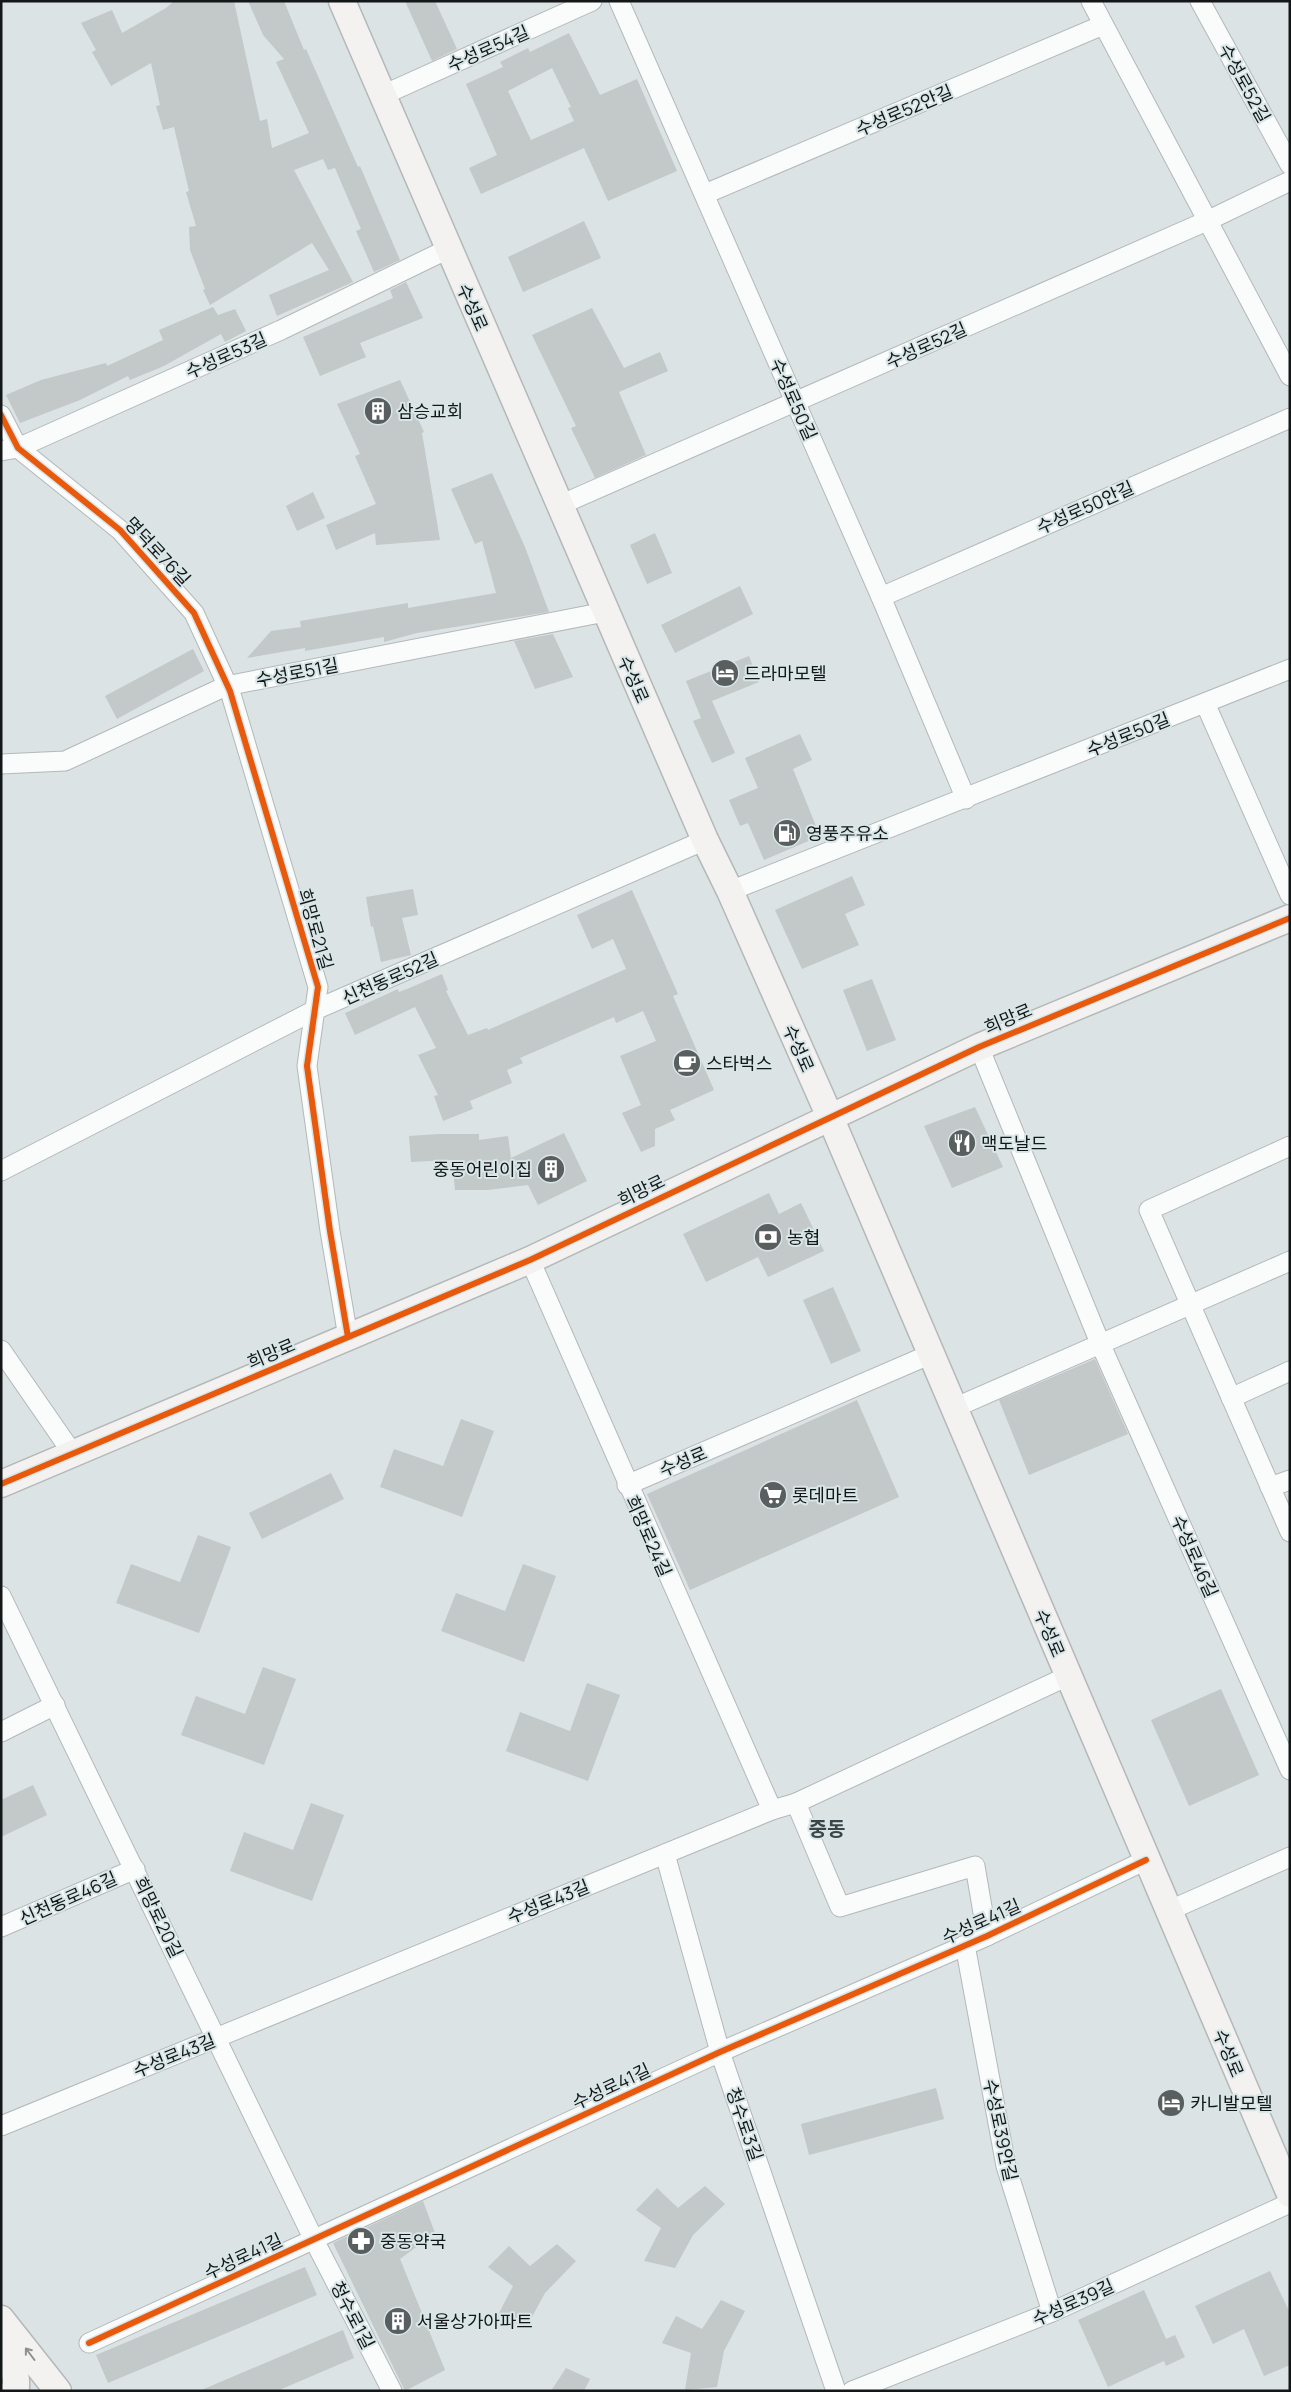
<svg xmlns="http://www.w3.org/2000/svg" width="1291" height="2392" font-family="Manrope,'Noto Sans KR',sans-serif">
	<rect width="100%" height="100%" fill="#dce3e4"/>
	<g fill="#c3c8c8" fill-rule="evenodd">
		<polygon points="174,1 234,1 260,121 267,119 272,148 309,133 276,62 284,59 263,35 248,1 284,1 304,50 306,49 358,167 360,166 400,260 374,272 356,231 361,229 335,168 328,170 323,159 294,170 353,282 277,316 269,295 329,270 312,243 210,305 203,290 205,289 190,250 189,227 196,226 186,192 189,191 174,127 163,130 156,106 160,105 151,63 111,86 92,52 96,50 81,23 112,10 122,33 166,8"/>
		<polygon points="405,1 435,1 457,49 432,61"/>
		<path d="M569,33L600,95L637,79L677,171L608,201L584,148L481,194L469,168L497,155L466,84L503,67L500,62L528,48L530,52ZM552,68L571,107L568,108L574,121L531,140L508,91Z"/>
		<polygon points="584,221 601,258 523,292 508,257"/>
		<polygon points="406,282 423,318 360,343 366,357 320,376 303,337 393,298 390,290"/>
		<polygon points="213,307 218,315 235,309 246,331 225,342 221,334 164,366 130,380 128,376 80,400 20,423 6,395 41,380 106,363 107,366 163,340 159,330"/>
		<polygon points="592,308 624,368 660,352 668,371 619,392 646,455 595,478 571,428 576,426 532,335"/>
		<polygon points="400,380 424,432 422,433 440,540 376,545 375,533 336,550 326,525 376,504 355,456 360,454 337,404"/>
		<polygon points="492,473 525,547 549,612 417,633 384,642 384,637 305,651 305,648 247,658 271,631 301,627 300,621 408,603 408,608 496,593 482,541 475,544 451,489"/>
		<polygon points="313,492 325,518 297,531 286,506"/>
		<polygon points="655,533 672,573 647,584 630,545"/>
		<polygon points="740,586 753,614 675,653 661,625"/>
		<polygon points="553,634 573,677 535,689 514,641"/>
		<polygon points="193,649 204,671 117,719 105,696"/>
		<polygon points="749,656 759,682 712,701 735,753 712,763 693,721 701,718 686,681"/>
		<polygon points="800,734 812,760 793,769 820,836 764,860 748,823 740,826 729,800 758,788 745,758"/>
		<polygon points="852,876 865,905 845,914 859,945 802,969 775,910"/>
		<polygon points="413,889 418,915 402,918 411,955 381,962 373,926 371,927 366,897"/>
		<polygon points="632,890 678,994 673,996 714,1090 670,1110 675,1120 655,1129 655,1146 641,1152 622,1113 641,1105 620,1056 656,1041 643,1011 616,1023 614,1017 520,1058 523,1063 507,1070 512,1083 470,1101 473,1109 443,1121 434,1096 438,1095 418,1055 436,1048 415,1007 355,1035 345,1013 398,989 399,992 407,989 442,974 448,990 446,991 468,1035 487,1028 488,1030 626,969 613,939 592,949 577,915"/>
		<polygon points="872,979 896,1040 867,1051 843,990"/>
		<polygon points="975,1107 1003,1167 952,1188 924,1126"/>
		<polygon points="564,1133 587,1181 538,1205 528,1185 488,1190 455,1190 452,1160 411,1162 409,1136 439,1134 479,1134 479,1140 508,1136 511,1158"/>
		<polygon points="769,1193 779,1214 801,1203 824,1251 768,1277 758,1257 706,1282 683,1234"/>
		<polygon points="833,1287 861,1351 831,1364 803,1300"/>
		<polygon points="1095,1359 1128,1434 1029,1475 999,1400"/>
		<polygon points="857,1400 899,1497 690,1590 647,1494"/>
		<polygon points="461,1419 494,1431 462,1517 380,1487 394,1449 443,1466"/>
		<polygon points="331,1473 344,1499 262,1539 249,1513"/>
		<polygon points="198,1535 231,1547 199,1633 116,1603 131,1564 180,1582"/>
		<polygon points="523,1564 556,1576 524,1662 441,1631 456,1593 505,1611"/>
		<polygon points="263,1667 296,1679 264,1765 181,1735 196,1696 245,1714"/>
		<polygon points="587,1683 620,1695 588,1781 506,1751 520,1712 570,1731"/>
		<polygon points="1221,1689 1259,1775 1189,1806 1151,1720"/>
		<polygon points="33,1785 47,1815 1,1837 1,1800"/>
		<polygon points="311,1803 344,1815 312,1901 230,1871 244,1832 293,1850"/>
		<polygon points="936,2088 944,2119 809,2155 801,2124"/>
		<polygon points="705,2186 725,2204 693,2235 675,2268 644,2261 661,2228 636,2210 657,2188 678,2208"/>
		<polygon points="423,2201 435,2233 400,2259 445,2370 405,2391 333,2243"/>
		<polygon points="557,2244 576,2261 545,2293 527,2326 496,2319 513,2286 488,2267 509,2246 530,2266"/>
		<polygon points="305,2267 317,2295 108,2383 96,2355"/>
		<polygon points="1270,2271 1290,2313 1290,2365 1264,2376 1244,2329 1213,2344 1195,2306"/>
		<polygon points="1144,2290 1166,2339 1175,2335 1185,2357 1166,2366 1164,2361 1108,2387 1078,2320"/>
		<polygon points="721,2300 745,2311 724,2351 717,2387 685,2390 691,2353 662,2343 676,2316 702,2329"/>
		<polygon points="343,2330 354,2358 277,2391 199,2391"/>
		<polygon points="566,2368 590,2379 584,2391 551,2391"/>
	</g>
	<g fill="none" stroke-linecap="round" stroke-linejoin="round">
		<defs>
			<g id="street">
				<polyline points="619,1 881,597 966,799"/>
				<polyline points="1091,1 1290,376"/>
				<polyline points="1200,1 1290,165"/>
				<polyline points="383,95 592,1"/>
				<polyline points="705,194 1103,25"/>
				<polyline points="1,415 18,448 120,530 194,613 230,691 318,987 307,1066 330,1231 348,1337"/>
				<polyline points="1,451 18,448 281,330 448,249"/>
				<polyline points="560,505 1209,220 1290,181"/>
				<polyline points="881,597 1290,418"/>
				<polyline points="1205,703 1290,895"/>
				<polyline points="1,764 65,761 226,686 605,612"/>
				<polyline points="730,891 1290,669"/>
				<polyline points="979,1047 1100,1343 1290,1770"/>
				<polyline points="1290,1146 1149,1210 1290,1532"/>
				<polyline points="1,1171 315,1010 705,840"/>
				<polyline points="530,1260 772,1810"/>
				<polyline points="1,1350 73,1454"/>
				<polyline points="1231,1398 1290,1371"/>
				<polyline points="954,1408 1290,1261"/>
				<polyline points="627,1485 931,1354"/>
				<polyline points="1270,1487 1290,1480"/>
				<polyline points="1,1596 314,2240 392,2391"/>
				<polyline points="1,1732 55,1705"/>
				<polyline points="796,1803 840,1907 975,1866 987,1936"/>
				<polyline points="665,1854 720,2052 836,2391"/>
				<polyline points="1168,1911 1290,1857"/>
				<polyline points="1,1927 135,1869"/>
				<polyline points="965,1945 1006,2166 1052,2312"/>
				<polyline points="1,2126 772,1810 796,1803 1068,1676"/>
				<polyline points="89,2343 720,2052 987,1936 1146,1860"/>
				<polyline points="852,2391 1052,2312 1290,2203"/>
			</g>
			<g id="secondary">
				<polyline points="342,1 705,840 730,891 830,1117 1290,2194"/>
				<polyline points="1,1484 530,1260 979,1047 1290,918"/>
				<polyline points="1,2319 58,2391"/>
				<path d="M1,2351C11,2362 17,2372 16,2387L13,2391"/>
			</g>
		</defs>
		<use href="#street" stroke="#b3b8b9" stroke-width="21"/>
		<use href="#secondary" stroke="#b3b8b9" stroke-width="29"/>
		<use href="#street" stroke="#fafbfb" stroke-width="19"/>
		<use href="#secondary" stroke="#f4f2f1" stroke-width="26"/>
		<defs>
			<g id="cycleway">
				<polyline points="1,415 18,448 120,530 194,613 230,691 318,987 307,1066 330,1231 348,1337"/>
				<polyline points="1,1484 530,1260 979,1047 1290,918"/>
				<polyline points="89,2343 720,2052 987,1936 1146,1860"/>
			</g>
		</defs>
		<use href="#cycleway" stroke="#d9e6e8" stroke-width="9"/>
		<use href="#cycleway" stroke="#e8590c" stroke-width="6"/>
	</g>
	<defs><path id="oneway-shaft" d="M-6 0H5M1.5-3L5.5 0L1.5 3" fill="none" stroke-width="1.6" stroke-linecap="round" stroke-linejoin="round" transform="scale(1.25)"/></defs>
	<use stroke="#8f8f8f" href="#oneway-shaft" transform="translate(30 2354) rotate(-127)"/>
	<defs>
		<symbol id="building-disc" viewBox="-11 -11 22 22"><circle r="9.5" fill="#595e5f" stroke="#d9e6e8"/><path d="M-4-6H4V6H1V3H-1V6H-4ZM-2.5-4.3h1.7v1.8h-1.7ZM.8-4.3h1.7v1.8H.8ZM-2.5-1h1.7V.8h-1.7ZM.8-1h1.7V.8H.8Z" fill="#fff"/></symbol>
		<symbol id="hotel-disc" viewBox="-11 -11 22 22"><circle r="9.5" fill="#595e5f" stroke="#d9e6e8"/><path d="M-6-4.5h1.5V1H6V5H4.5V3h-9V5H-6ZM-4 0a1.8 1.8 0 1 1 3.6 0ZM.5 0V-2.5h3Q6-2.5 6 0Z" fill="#fff"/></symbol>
		<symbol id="fuel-disc" viewBox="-11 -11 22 22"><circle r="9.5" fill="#595e5f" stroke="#d9e6e8"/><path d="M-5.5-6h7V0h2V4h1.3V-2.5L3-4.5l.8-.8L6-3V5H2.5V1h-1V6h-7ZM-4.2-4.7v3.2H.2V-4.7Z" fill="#fff"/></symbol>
		<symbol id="cafe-disc" viewBox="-11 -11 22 22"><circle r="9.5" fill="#595e5f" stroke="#d9e6e8"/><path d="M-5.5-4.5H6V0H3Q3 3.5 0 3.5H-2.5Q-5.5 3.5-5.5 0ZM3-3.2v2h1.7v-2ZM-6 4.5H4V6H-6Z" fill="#fff"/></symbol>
		<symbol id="restaurant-disc" viewBox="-11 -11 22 22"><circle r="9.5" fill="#595e5f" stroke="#d9e6e8"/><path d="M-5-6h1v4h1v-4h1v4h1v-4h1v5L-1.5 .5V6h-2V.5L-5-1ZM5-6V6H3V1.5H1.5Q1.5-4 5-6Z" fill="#fff"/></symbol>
		<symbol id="bank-disc" viewBox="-11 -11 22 22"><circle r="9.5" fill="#595e5f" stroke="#d9e6e8"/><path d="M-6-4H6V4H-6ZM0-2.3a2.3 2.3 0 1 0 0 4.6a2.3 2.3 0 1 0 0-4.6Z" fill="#fff"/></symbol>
		<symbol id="supermarket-disc" viewBox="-11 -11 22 22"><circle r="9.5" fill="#595e5f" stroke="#d9e6e8"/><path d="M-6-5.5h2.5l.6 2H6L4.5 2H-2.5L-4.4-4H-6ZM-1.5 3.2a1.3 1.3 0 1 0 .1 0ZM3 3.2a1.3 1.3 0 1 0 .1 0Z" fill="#fff"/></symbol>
		<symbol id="pharmacy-disc" viewBox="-11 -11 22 22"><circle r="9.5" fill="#595e5f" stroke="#d9e6e8"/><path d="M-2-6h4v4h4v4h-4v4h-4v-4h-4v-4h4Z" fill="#fff"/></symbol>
	</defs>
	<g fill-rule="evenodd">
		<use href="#building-disc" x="362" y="395" width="32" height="32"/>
		<use href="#hotel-disc" x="709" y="657" width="32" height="32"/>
		<use href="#fuel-disc" x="771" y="817" width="32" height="32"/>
		<use href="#cafe-disc" x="671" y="1047" width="32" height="32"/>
		<use href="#restaurant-disc" x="946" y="1127" width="32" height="32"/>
		<use href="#building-disc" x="535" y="1153" width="32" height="32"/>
		<use href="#bank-disc" x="752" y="1221" width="32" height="32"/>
		<use href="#supermarket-disc" x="757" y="1479" width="32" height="32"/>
		<use href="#hotel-disc" x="1155" y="2087" width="32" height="32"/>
		<use href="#pharmacy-disc" x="345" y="2225" width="32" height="32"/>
		<use href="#building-disc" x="382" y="2305" width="32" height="32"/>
	</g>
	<g text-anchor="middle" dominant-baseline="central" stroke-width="4" stroke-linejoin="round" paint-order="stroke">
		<g font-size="18" fill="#131718" stroke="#d9e6e8">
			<text transform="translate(488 48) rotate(-24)">수성로54길</text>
			<text transform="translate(1245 83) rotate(61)">수성로52길</text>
			<text transform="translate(904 110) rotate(-23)">수성로52안길</text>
			<text transform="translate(473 307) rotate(66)">수성로</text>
			<text transform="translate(926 345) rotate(-24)">수성로52길</text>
			<text transform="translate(226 355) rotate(-24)">수성로53길</text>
			<text transform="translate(794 399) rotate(66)">수성로50길</text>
			<text transform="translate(1085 507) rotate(-24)">수성로50안길</text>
			<text transform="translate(158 551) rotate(47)">명덕로76길</text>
			<text transform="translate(297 672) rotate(-11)">수성로51길</text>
			<text transform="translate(634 679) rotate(66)">수성로</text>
			<text transform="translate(1128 734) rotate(-22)">수성로50길</text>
			<text transform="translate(316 929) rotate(74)">희망로21길</text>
			<text transform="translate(390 978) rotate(-24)">신천동로52길</text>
			<text transform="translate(1008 1018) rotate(-23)">희망로</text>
			<text transform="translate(799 1048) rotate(66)">수성로</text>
			<text transform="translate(641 1190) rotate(-26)">희망로</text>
			<text transform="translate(271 1353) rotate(-23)">희망로</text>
			<text transform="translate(683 1461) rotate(-23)">수성로</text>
			<text transform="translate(649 1536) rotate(66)">희망로24길</text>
			<text transform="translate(1195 1556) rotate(66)">수성로46길</text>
			<text transform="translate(1050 1633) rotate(67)">수성로</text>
			<text transform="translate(68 1898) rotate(-24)">신천동로46길</text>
			<text transform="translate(548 1901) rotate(-22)">수성로43길</text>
			<text transform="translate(159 1917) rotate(64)">희망로20길</text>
			<text transform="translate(981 1921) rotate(-24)">수성로41길</text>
			<text transform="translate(1229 2053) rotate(67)">수성로</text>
			<text transform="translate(174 2055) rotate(-22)">수성로43길</text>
			<text transform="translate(611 2086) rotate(-25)">수성로41길</text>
			<text transform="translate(745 2124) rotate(71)">청수로3길</text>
			<text transform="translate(1001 2130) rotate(78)">수성로39안길</text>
			<text transform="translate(243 2256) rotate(-25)">수성로41길</text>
			<text transform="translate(1073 2302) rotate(-24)">수성로39길</text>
			<text transform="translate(353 2315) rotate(63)">청수로1길</text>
		</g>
		<g font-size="18" fill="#131718" stroke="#d9e6e8" text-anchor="start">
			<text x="397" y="411">삼승교회</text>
			<text x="744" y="673">드라마모텔</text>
			<text x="806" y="833">영풍주유소</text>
			<text x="706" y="1063">스타벅스</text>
			<text x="981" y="1143">맥도날드</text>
			<text x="532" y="1169" text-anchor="end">중동어린이집</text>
			<text x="787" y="1237">농협</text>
			<text x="792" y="1495">롯데마트</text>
			<text x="1190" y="2103">카니발모텔</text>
			<text x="380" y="2241">중동약국</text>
			<text x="417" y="2321">서울상가아파트</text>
		</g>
		<g font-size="20" font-weight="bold" fill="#3c4648" stroke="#d9e6e8">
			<text x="827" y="1828">중동</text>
		</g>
	</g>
	<rect width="1291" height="2392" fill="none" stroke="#131718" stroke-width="5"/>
</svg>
